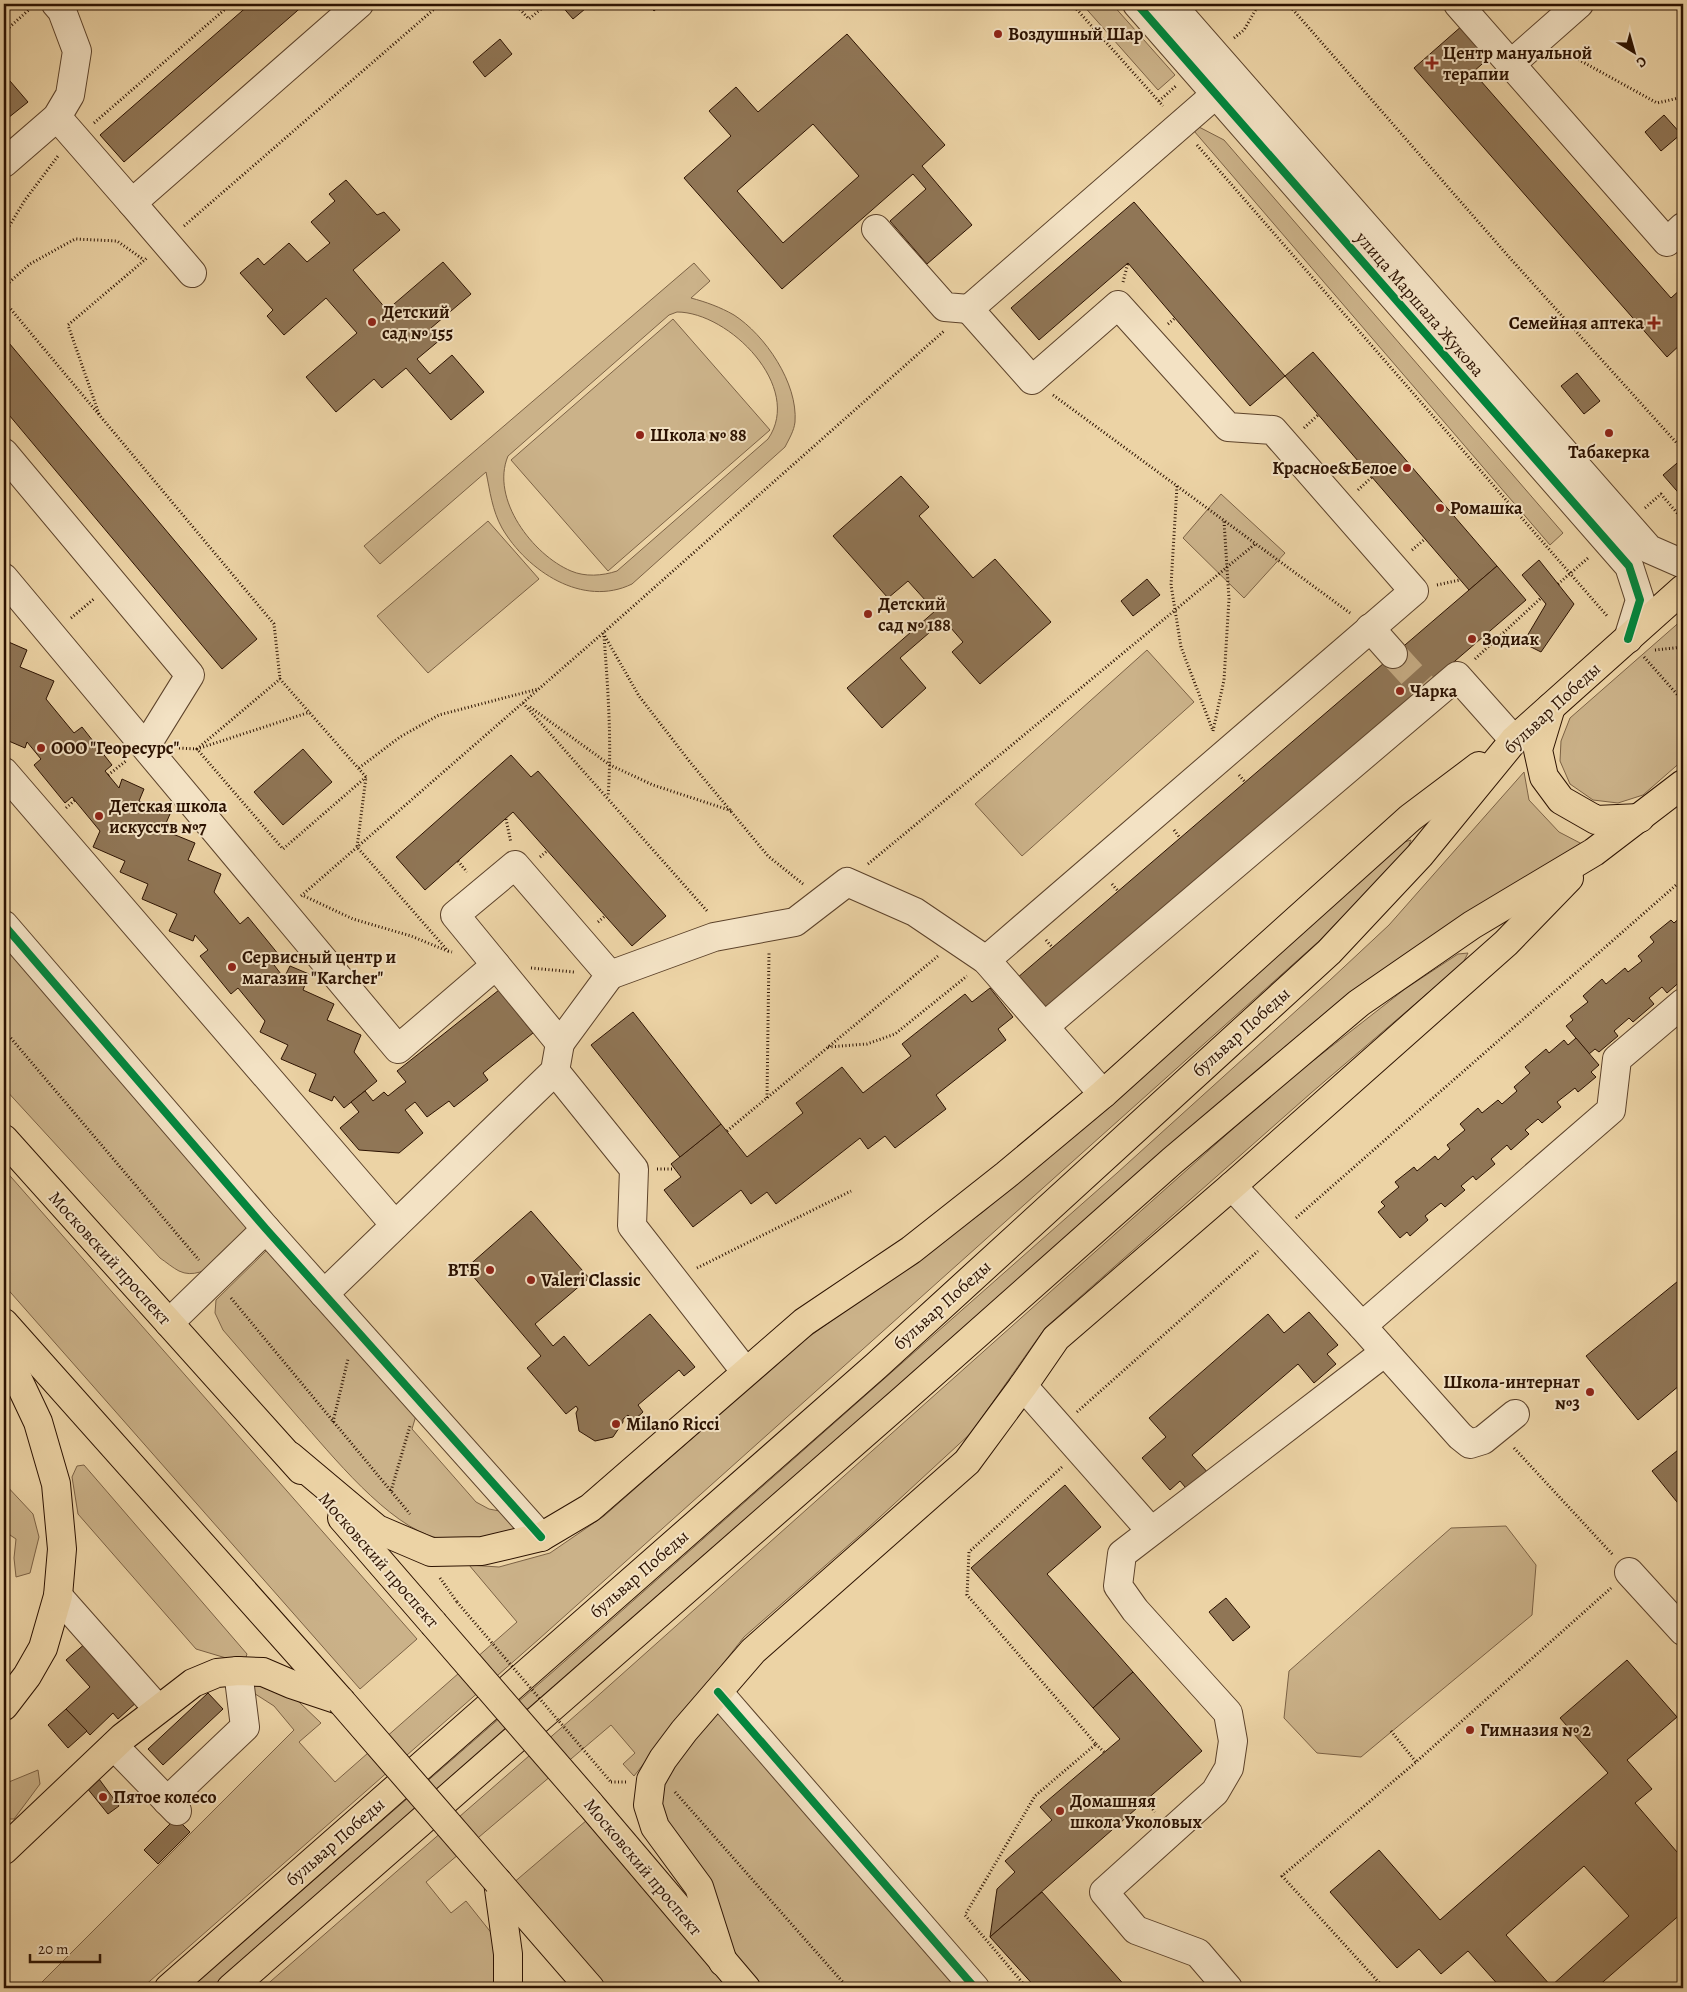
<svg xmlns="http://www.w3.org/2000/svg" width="1687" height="1992" font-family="Alegreya,serif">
	<rect width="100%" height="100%" fill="#ecd3a5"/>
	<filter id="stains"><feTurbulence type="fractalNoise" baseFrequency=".004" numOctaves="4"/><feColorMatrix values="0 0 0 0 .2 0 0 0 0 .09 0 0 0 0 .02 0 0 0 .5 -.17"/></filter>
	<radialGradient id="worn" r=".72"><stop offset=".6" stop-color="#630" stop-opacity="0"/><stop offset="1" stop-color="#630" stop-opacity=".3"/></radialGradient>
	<g fill="#cbb289" stroke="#7c6245" fill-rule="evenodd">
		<polygon points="1082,4 1112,4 1175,75 1158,90"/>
		<polygon points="1199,127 1224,140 1563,533 1550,545 1194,131"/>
		<path d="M694,263L710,281L691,298C706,302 720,307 734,315C765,335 798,383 795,422C794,431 789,439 785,447L632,584C583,608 527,571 502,528C492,510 490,491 486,472L380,564L364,546ZM677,312C729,312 804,387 768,439L617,571C602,576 585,577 571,571C533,555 490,499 508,456L669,315Z"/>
		<polygon points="673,319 770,430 608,571 511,460"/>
		<polygon points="1221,494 1285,553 1244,598 1183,538"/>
		<polygon points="488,521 539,579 428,673 377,616"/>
		<polygon points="1683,619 1683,760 1643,795 1618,803 1593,800 1570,784 1560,761 1561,741 1570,718"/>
		<polygon points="1147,650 1194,702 1022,856 975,804"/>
		<polygon points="1524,772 1529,800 1559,832 1582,844 1126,1183 566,1681 212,1988 190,1988 556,1669 1117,1173 1329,981 1389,925"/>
		<polygon points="1411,840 1407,850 1319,941 539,1639 142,1988 36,1988 294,1730 274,1706 249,1690 251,1681 280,1688 299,1702 321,1723 299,1742 335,1782 517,1622 469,1565 499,1567 550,1553 604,1516 799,1344 983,1212 1401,843"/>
		<path d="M4,943L252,1229C235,1245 206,1284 179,1271C173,1268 166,1262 160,1258L4,1088Z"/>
		<polygon points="1468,953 1463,963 1311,1093 1045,1328 971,1433 867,1529 744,1637 634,1776 623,1764 635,1753 611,1725 426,1882 451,1913 466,1901 497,1940 496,1988 374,1988 364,1984 359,1988 263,1988 592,1701 1282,1085 1405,989 1458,954"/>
		<polygon points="4,1169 417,1639 360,1689 4,1285"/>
		<path d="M268,1249L418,1409L412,1429L476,1502L489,1509L510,1513L516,1521L514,1529L509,1534C488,1537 458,1544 437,1538C388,1526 331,1454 298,1417C273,1388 248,1359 223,1330L215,1313L216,1300Z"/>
		<polygon points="84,1465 247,1654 245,1660 236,1661 196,1649 78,1514 72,1477 77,1466"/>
		<polygon points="4,1483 33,1514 39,1537 30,1573 16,1577 14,1558 16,1539 4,1531"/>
		<polygon points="1506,1526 1536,1565 1532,1615 1361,1757 1317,1753 1284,1718 1289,1671 1451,1528"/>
		<polygon points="718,1692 975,1988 746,1988 676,1857 651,1780"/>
		<polygon points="38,1770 40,1784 14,1819 4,1819 4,1784"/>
		<polygon points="587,1820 733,1988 605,1988 512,1884"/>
	</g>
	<g fill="#907656" stroke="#2c1201" fill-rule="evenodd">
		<polygon points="250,4 305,4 124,162 100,135"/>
		<polygon points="560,4 591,4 573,19"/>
		<polygon points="648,4 662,4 654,11"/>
		<polygon points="1463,25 1490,57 1473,72 1671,298 1683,287 1683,342 1667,357 1414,68"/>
		<path d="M847,34L945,145L922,166L972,225L927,264L890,221L926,189L913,174L782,289L684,178L731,136L709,111L736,87L758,112ZM813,124L859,176L783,243L737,191Z"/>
		<polygon points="500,39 512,54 485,77 473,62"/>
		<polygon points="4,74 28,102 8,118 5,115 4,116"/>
		<polygon points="1664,115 1681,134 1661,151 1645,132"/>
		<polygon points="346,180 377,215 384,212 400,230 353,270 387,310 443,262 471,294 431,328 441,339 417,359 430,374 452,355 484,392 451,420 406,368 382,388 374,379 336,412 306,377 357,333 326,298 284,335 267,316 273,310 240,273 258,258 264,265 289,243 307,262 330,243 311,222 335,201 329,194"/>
		<polygon points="1134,202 1285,376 1250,406 1128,263 1039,340 1011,308"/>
		<polygon points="4,337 257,639 222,669 4,409"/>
		<polygon points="1313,352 1497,566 1469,590 1285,376"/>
		<polygon points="1577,373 1600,401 1584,414 1561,386"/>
		<polygon points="1683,458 1683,498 1663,475"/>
		<polygon points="901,476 929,507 919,516 973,578 995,559 1051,622 980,684 952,652 963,642 944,620 900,658 926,688 882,728 847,688 935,611 908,581 888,598 833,536"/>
		<polygon points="1539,560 1574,604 1541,652 1523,643 1546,604 1522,575"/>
		<polygon points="1497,566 1526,600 1046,1012 1017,978"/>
		<polygon points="1147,579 1160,595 1133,616 1121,601"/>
		<polygon points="4,640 27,650 20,667 54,681 46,699 74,733 82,727 112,765 105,771 119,788 122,779 144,789 139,801 170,814 163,830 195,843 188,860 221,874 214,892 240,924 248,917 279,955 271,961 284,978 290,966 309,974 303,990 334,1004 327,1020 361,1035 354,1052 377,1081 344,1108 334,1096 332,1101 309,1091 316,1074 281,1059 288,1045 260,1032 265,1021 238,988 231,994 200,956 208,950 195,935 193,941 169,931 177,914 142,899 148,884 120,872 125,861 93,847 100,831 72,797 65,803 34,765 41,759 27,742 25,748 4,739 4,732 9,720 4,718"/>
		<polygon points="303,749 332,782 283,825 254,792"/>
		<polygon points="511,755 531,777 538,771 666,916 632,946 513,812 425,890 396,857"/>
		<polygon points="1683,915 1683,970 1681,972 1683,979 1667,993 1662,987 1649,998 1654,1004 1633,1022 1629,1018 1614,1031 1618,1036 1599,1052 1595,1049 1589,1054 1566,1026 1573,1020 1570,1016 1588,1002 1583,996 1602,979 1606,984 1625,968 1628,972 1642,961 1638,956 1654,942 1650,937 1671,920 1674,923"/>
		<polygon points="990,988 1013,1017 998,1029 1006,1040 936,1095 946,1109 895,1148 885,1136 868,1149 860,1138 776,1204 767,1192 751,1204 741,1190 693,1227 664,1190 681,1177 671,1164 721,1124 747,1157 803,1113 796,1103 842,1067 863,1093 911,1056 902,1044 965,994 972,1002"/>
		<polygon points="499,990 533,1033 483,1073 488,1080 454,1107 449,1101 427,1117 415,1102 405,1110 423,1133 399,1153 359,1150 340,1128 359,1112 351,1102 365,1091 373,1101 384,1092 388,1096 398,1088 406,1082 397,1071"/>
		<polygon points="633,1012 721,1124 680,1157 591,1045"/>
		<polygon points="1576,1038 1599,1065 1591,1072 1596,1077 1578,1092 1575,1088 1557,1102 1561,1107 1542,1123 1538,1119 1525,1130 1529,1134 1511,1150 1507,1145 1491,1159 1495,1164 1476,1180 1473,1176 1461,1186 1465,1190 1445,1207 1441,1203 1425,1216 1428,1220 1410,1236 1407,1232 1400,1238 1378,1212 1385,1206 1381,1202 1399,1187 1395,1182 1414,1167 1417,1171 1435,1156 1438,1160 1450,1149 1447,1145 1465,1130 1460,1124 1478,1108 1482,1113 1498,1100 1502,1104 1517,1091 1514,1087 1530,1073 1525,1067 1546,1049 1549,1053 1564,1040 1568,1045"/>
		<polygon points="531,1211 589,1278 535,1324 553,1346 564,1336 589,1366 650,1314 695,1367 684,1376 679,1370 638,1405 643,1412 633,1421 628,1415 623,1419 623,1422 613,1437 595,1441 579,1431 576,1413 578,1409 576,1406 566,1414 527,1368 541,1356 466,1268"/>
		<polygon points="1683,1277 1683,1389 1680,1385 1638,1420 1586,1356"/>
		<polygon points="1309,1312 1338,1345 1327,1354 1336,1364 1314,1383 1298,1364 1192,1455 1210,1475 1190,1493 1180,1481 1170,1490 1142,1458 1166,1437 1149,1418 1268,1314 1284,1333"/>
		<polygon points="1683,1446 1683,1505 1681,1507 1652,1471"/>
		<polygon points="1065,1485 1101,1527 1047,1574 1133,1672 1093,1708 971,1568"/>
		<polygon points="1226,1598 1250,1627 1233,1641 1209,1612"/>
		<polygon points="86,1643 138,1701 118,1719 113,1713 90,1735 66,1709 90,1687 66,1660"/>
		<path d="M1627,1660L1677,1717L1627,1760L1652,1789L1635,1803L1683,1859V1912L1596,1988H1501L1468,1951L1441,1974L1419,1949L1397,1968L1330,1892L1379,1850L1440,1920L1608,1773L1560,1718ZM1584,1866L1629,1916L1551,1986L1506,1935Z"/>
		<polygon points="1133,1672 1202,1751 990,1937 997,1889 1015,1872 1005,1861 1052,1820 1040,1807 1120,1739 1093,1708"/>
		<polygon points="208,1693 223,1709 163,1765 148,1749"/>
		<polygon points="66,1709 87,1731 68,1748 48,1725"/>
		<polygon points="99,1779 119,1806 108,1814 87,1788"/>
		<polygon points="176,1818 190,1832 158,1864 144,1850"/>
		<polygon points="1042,1892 1127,1988 1036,1988 990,1937"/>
	</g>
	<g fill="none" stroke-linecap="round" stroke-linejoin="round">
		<polyline stroke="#c6ac84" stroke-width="28" stroke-dasharray="28 14" stroke-linecap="butt" points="1393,654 1424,688"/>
		<defs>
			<g id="minor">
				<polyline points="1137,4 1629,566 1640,600 1628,639"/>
				<polyline points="1171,4 1649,549 1681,563 1683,562"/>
				<polyline points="1458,4 1667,242 1683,227"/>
				<polyline points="1511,64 1579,4"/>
				<polyline points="57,117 132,203 359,4"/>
				<polyline points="4,163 57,117 70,95 77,51 62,11 56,4"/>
				<polyline points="132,203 192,273"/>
				<polyline points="876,229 945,307 969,309"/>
				<polyline points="4,453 190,675 146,746"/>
				<polyline points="4,578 398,1049 496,965 560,1043 555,1071 324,1294"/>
				<polyline points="1370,628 1393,654"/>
				<polyline points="4,772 395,1225"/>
				<polyline points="4,925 266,1229 541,1537"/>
				<polyline points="986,960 1414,591 1273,430 1228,427 1118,305 1032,380 969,309 1216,94"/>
				<polyline points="496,965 455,915 515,865 610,975 560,1043"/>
				<polyline points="610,975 714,937 795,922 847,882 915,912 986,960 1103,1094"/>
				<polyline points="1045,1026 1457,676 1514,740"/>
				<polyline points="555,1071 634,1169 632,1226 745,1371"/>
				<polyline points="1232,1186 1362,1326 1460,1436 1470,1444 1483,1440 1515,1414"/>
				<polyline points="169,1323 266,1229"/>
				<polyline points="1362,1326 1611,1110 1617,1059 1683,1003"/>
				<polyline points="1023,1386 1151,1531"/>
				<polyline points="1629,1572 1683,1631"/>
				<polyline points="58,1596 158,1709"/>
				<polyline points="718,1692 975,1988"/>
				<polyline points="114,1746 177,1811"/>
				<polyline points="167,1801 245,1727 238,1671"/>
				<polyline points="1228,1988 1198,1953 1136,1930 1104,1892 1215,1792 1229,1768 1233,1741 1228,1713 1135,1610 1118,1586 1122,1554 1385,1352"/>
			</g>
			<g id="major">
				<polyline points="1551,707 1538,750 1544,777 1561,800 1596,820 1640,818"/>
				<polyline points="4,1139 301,1470"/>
				<polyline points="4,1323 341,1701"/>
				<polyline points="4,1350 38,1422 56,1484 62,1549 58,1596 43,1648 27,1676 4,1706"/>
				<polyline points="290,1456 377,1529 431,1552 482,1551 541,1537 590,1508 804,1322 911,1250 1006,1175 1103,1094 1410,818 1479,766"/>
				<polyline points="342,1518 433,1623"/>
				<polyline points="589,1803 746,1988"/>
				<polyline points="4,1850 123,1737 193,1683 217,1673 238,1671 263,1672 291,1684 339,1700"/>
				<polyline points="498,1882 590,1988"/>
				<polyline points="498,1882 508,1954 508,1988"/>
				<polyline points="723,1962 699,1887 655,1827 648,1805 651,1780 663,1759 684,1731 753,1651 967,1462 1023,1386 1056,1338 1232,1186 1506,943 1569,878"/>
				<polyline points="169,1988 876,1366 1329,952 1420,855 1514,740 1683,589"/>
				<polyline points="231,1988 905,1398 1172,1161 1359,1003 1472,925 1594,852 1683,784"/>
			</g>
		</defs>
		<use href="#minor" stroke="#5c422a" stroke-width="30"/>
		<use href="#major" stroke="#2c1201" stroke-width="30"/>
		<g stroke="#2c1201" stroke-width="3" stroke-dasharray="1 2.5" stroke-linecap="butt">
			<polyline points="515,4 529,19 547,4"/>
			<polyline points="1072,4 1163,106"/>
			<polyline points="1288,4 1509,257 1683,450"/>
			<polyline points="4,32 32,7"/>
			<polyline points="1234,38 1244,30 1259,4"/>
			<polyline points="1563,51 1657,103 1683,97"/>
			<polyline points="1159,101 1177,85"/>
			<polyline points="94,123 231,4"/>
			<polyline points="1197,145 1608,617"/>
			<polyline points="1683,154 1683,156"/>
			<polyline points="184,226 440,4"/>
			<polyline points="4,235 25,200 58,156"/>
			<polyline points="1123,282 1128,263"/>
			<polyline points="4,287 30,264 75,239 117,241 144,260"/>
			<polyline points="4,301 274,624 280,679"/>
			<polyline points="1168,324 1175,318"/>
			<polyline points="1053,395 1350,613"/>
			<polyline points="99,414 68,325 147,258"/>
			<polyline points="1304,428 1318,415"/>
			<polyline points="1177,486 1171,585 1181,647 1213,731"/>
			<polyline points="1358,490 1372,477"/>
			<polyline points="1645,508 1661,494 1683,520"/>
			<polyline points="1412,550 1425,539"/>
			<polyline points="1558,584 1588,558"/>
			<polyline points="1437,585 1460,580"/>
			<polyline points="71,618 95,598"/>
			<polyline points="603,633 639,696 690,762 768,856 803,884"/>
			<path d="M604,636C608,690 612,743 608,797"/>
			<polyline points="1655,650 1683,647"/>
			<polyline points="1644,657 1683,701"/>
			<polyline points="1475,659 1541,598"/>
			<polyline points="523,703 708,912"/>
			<polyline points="530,707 610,765 653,785 732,811"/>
			<polyline points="1213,731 1224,680 1229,599 1224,521"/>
			<polyline points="179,748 197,749 310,712"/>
			<polyline points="359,768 400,737 439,715 538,689"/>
			<polyline points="108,775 126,761"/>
			<polyline points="1239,775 1245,782"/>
			<polyline points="366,777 283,849 197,749 280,679 366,777 357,847 448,951 452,952"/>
			<polyline points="66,808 75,800"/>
			<polyline points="506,819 511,843"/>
			<polyline points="1174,830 1180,838"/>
			<polyline points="540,857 547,851"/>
			<polyline points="458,861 467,872"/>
			<polyline points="868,864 1255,544"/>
			<polyline points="1112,884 1118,891"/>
			<polyline points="301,896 603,633 944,331"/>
			<polyline points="304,896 353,919 411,936 445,950"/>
			<polyline points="598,922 605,916"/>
			<polyline points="1046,940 1052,947"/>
			<polyline points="531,968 574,972"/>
			<polyline points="4,1030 199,1260"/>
			<polyline points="828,1047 867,1044 895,1034 967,976"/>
			<polyline points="767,1098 769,953"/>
			<polyline points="727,1131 938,956"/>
			<polyline points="657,1169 674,1169"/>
			<polyline points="1296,1218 1683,879"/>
			<polyline points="697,1268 851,1191"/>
			<polyline points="231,1298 410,1514"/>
			<polyline points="1077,1412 1258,1251"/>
			<polyline points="333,1422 348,1359"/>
			<polyline points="1514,1448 1613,1555"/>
			<polyline points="391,1491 410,1426"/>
			<polyline points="440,1578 457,1602"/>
			<polyline points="1391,1731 1416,1762"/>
			<polyline points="1096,1744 1104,1752"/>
			<polyline points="611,1782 627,1782"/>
			<polyline points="675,1792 848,1988"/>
			<polyline points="1146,1801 1155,1812"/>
			<polyline points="1027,1988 965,1915 1035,1796 1096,1744 967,1595 969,1552 1062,1467"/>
			<polyline points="1384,1988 1282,1876 1416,1762 1611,1588"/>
		</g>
		<use href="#minor" stroke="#f3e2c4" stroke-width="28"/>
		<use href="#major" stroke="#ecd3a5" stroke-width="28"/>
		<defs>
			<g id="major-bridge">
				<polyline points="433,1623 589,1803"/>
				<polyline points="341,1701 498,1882"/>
			</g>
		</defs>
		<use href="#major-bridge" stroke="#2c1201" stroke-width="30" stroke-linecap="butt"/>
		<polyline stroke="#2c1201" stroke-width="3" stroke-dasharray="1 2.5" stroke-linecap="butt" points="457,1602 611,1782"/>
		<use href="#major-bridge" stroke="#ecd3a5" stroke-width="28"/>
		<defs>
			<g id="cycleway">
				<polyline points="1137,4 1629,566 1640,600 1628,639"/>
				<polyline points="4,925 266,1229 541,1537"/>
				<polyline points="718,1692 975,1988"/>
			</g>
		</defs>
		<use href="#cycleway" stroke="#f3e2c4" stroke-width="11"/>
		<use href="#cycleway" stroke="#00873e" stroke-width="8"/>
	</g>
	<g fill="#8f2418" stroke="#f3e2c4" stroke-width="2">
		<circle cx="998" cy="34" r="5"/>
		<path d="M1429.5 55.5h5v5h5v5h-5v5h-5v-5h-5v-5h5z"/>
		<circle cx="372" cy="322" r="5"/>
		<path d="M1651.5 315.5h5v5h5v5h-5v5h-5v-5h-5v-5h5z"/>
		<circle cx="1609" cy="433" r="5"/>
		<circle cx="640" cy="435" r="5"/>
		<circle cx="1407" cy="468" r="5"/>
		<circle cx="1440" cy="508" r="5"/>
		<circle cx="868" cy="614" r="5"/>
		<circle cx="1472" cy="639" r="5"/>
		<circle cx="1400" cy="691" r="5"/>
		<circle cx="41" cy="748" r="5"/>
		<circle cx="99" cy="816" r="5"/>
		<circle cx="232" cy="967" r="5"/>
		<circle cx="490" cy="1270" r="5"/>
		<circle cx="531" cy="1280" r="5"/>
		<circle cx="1590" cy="1392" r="5"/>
		<circle cx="616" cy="1424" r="5"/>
		<circle cx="1470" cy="1730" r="5"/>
		<circle cx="103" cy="1797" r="5"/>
		<circle cx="1060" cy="1811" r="5"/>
	</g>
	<g text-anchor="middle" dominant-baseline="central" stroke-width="4" stroke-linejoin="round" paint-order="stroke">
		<g font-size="18" font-weight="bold" fill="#2c1201" stroke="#f3e2c4" text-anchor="start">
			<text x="1008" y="34">Воздушный Шар</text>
			<text x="1443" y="53">Центр мануальной<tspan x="1443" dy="21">терапии</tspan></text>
			<text x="382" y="312">Детский<tspan x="382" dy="21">сад № 155</tspan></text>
			<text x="1644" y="323" text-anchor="end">Семейная аптека</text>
			<text x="650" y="435">Школа № 88</text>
			<text x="1609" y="452" text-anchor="middle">Табакерка</text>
			<text x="1397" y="468" text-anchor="end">Красное&amp;Белое</text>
			<text x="1450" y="508">Ромашка</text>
			<text x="878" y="604">Детский<tspan x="878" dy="21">сад № 188</tspan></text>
			<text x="1482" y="639">Зодиак</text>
			<text x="1410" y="691">Чарка</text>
			<text x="51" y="748">ООО "Георесурс"</text>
			<text x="109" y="806">Детская школа<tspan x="109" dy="21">искусств №7</tspan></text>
			<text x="242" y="957">Сервисный центр и<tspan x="242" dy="21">магазин "Karcher"</tspan></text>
			<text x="480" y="1270" text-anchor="end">ВТБ</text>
			<text x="541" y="1280">Valeri Classic</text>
			<text x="1580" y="1382" text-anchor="end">Школа-интернат<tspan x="1580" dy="21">№3</tspan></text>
			<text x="626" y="1424">Milano Ricci</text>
			<text x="1480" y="1730">Гимназия № 2</text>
			<text x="113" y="1797">Пятое колесо</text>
			<text x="1070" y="1801">Домашняя<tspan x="1070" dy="21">школа Уколовых</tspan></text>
		</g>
		<g font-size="18" fill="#2c1201" stroke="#f3e2c4">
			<text transform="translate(1420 304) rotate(49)">улица Маршала Жукова</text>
			<text transform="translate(1552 708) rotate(-43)">бульвар Победы</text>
			<text transform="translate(1241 1032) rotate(-42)">бульвар Победы</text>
			<text transform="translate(110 1258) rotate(48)">Московский проспект</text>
			<text transform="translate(942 1305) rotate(-42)">бульвар Победы</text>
			<text transform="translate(379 1560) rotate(49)">Московский проспект</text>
			<text transform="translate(639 1574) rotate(-41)">бульвар Победы</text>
			<text transform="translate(335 1842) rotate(-41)">бульвар Победы</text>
			<text transform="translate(643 1867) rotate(50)">Московский проспект</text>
		</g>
	</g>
	<rect width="1687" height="1992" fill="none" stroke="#ecd3a5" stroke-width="20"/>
	<rect x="5" y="5" width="1677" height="1982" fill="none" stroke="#2c1201" stroke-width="2.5"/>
	<rect x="10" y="10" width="1667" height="1972" fill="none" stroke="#2c1201"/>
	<g transform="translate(1634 52) rotate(143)" stroke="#f3e2c4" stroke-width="4" paint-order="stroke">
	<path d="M0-4L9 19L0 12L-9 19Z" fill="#2c1201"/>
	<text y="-8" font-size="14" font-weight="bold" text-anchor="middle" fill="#2c1201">С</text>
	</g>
	<path d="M30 1954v8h70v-8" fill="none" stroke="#2c1201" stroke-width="2.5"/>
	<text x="38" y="1954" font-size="15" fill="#2c1201" stroke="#f3e2c4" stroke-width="4" paint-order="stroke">20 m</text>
	<rect width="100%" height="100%" filter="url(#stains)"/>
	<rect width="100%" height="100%" fill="url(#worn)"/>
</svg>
